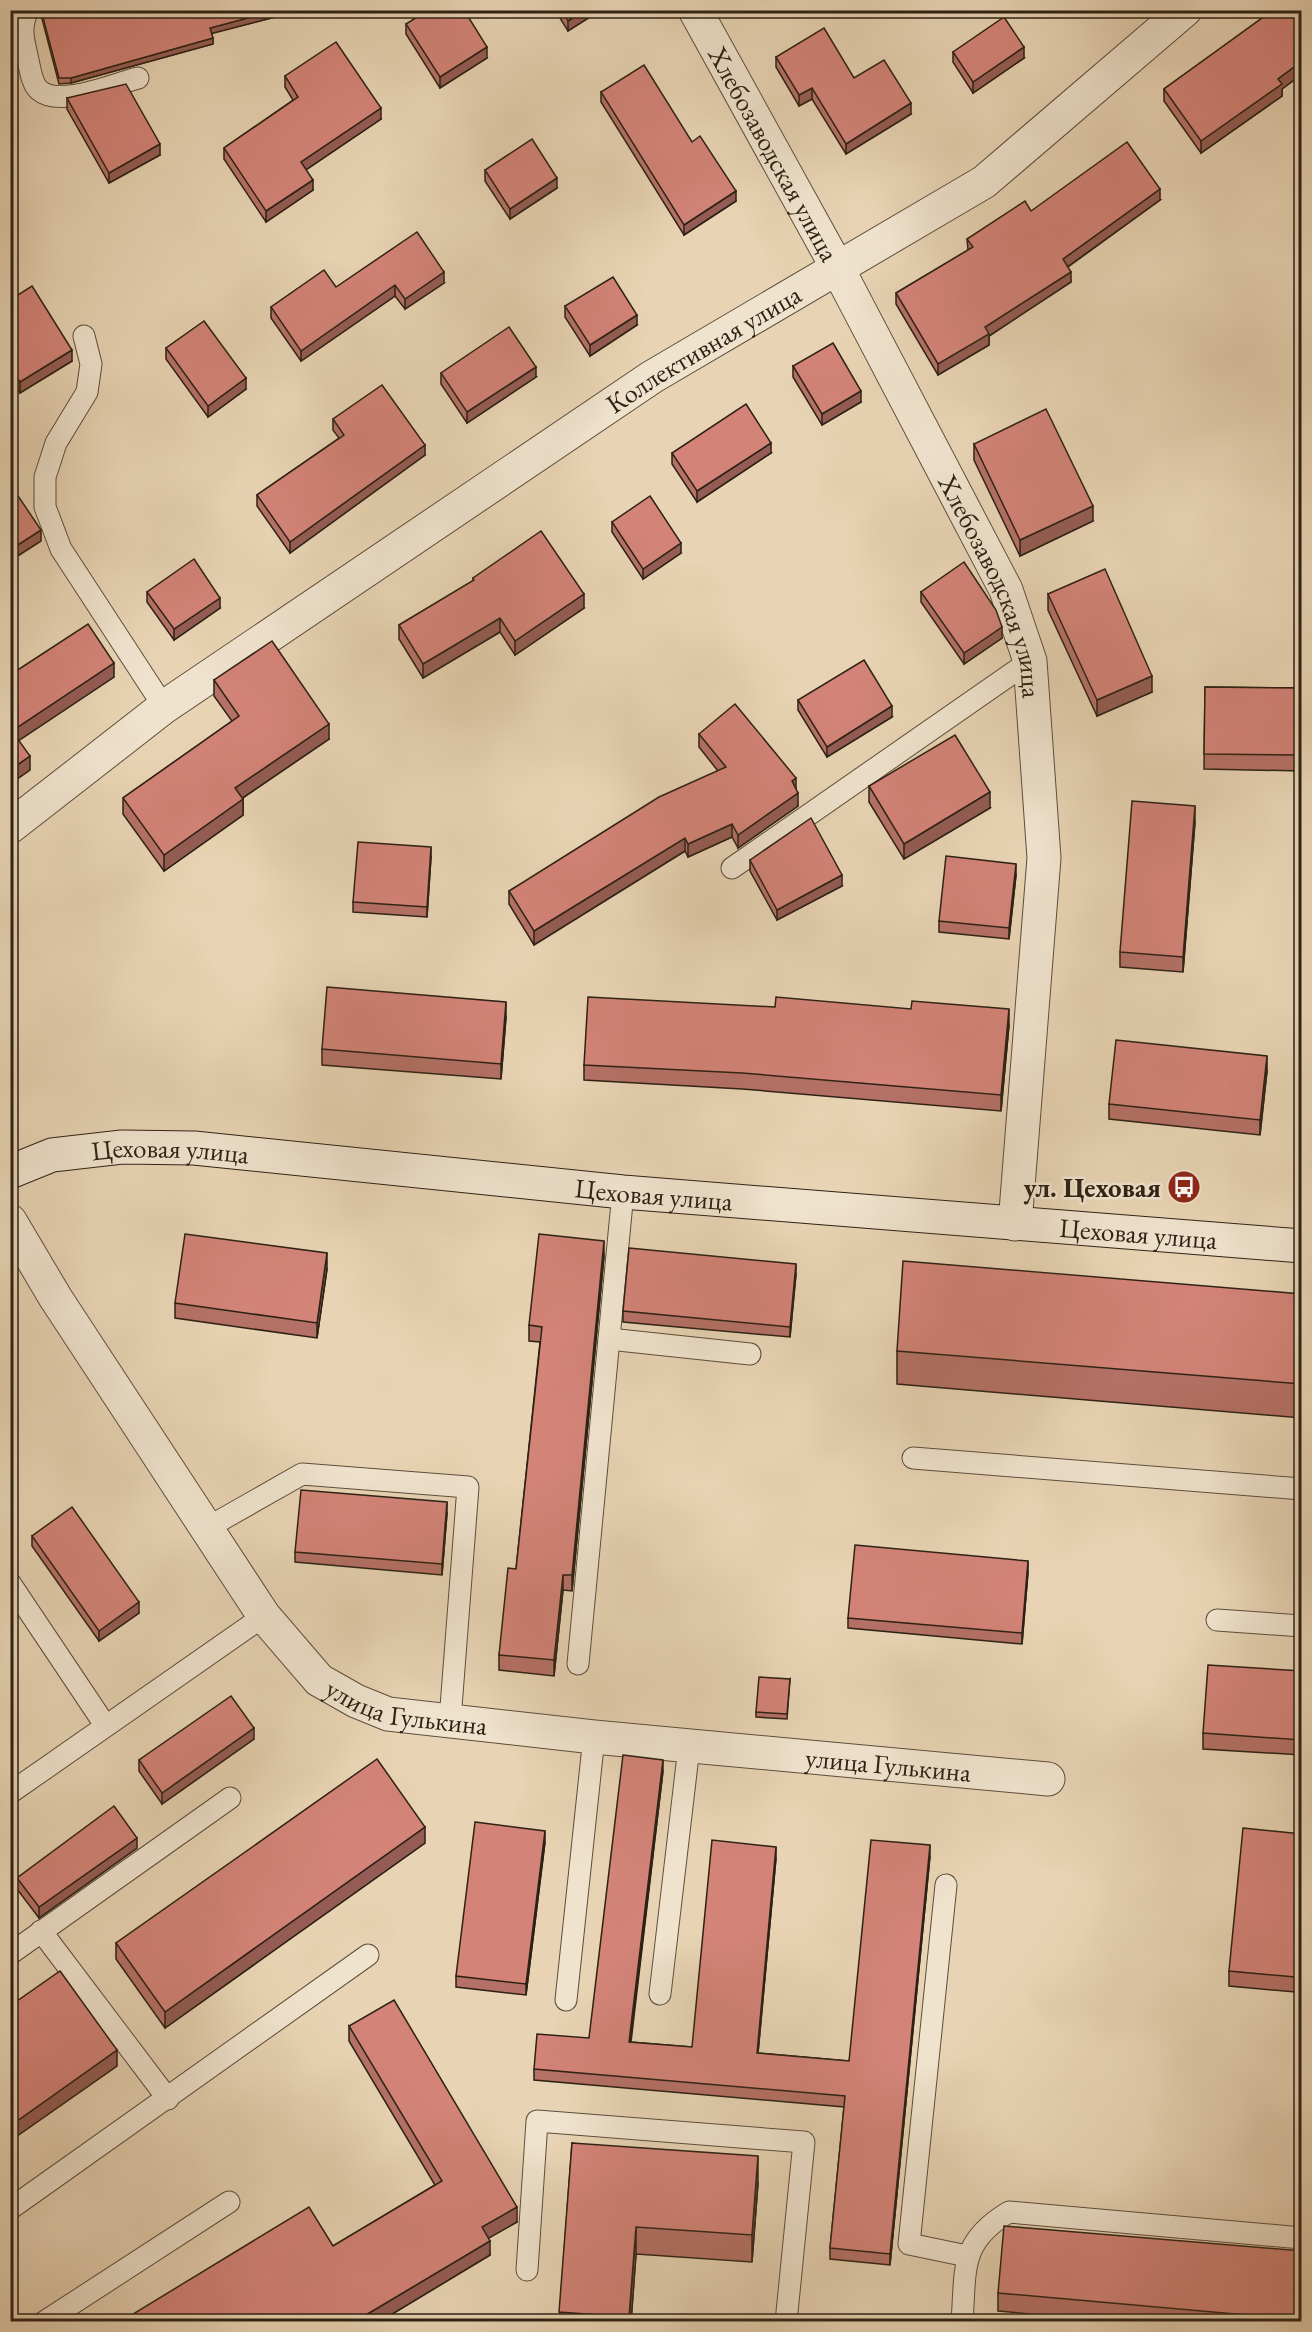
<svg xmlns="http://www.w3.org/2000/svg" width="1312" height="2332" font-family="'EB Garamond',serif">
	<rect width="100%" height="100%" fill="#e8d4b4"/>
	<filter id="stains"><feTurbulence type="fractalNoise" baseFrequency=".00333" numOctaves="4"/><feColorMatrix values="0 0 0 0 .2 0 0 0 0 .09 0 0 0 0 .02 0 0 0 .5 -.17"/></filter>
	<radialGradient id="worn" r=".72"><stop offset=".6" stop-color="#630" stop-opacity="0"/><stop offset="1" stop-color="#630" stop-opacity=".3"/></radialGradient>
	<g fill="none" stroke-linecap="round" stroke-linejoin="round">
		<defs>
			<g id="lane">
				<path d="M28,10C19,28 24,41 28,60C30,69 32,84 39,90C59,108 114,84 138,78"/>
				<polyline points="84,336 91,364 87,392 56,443 45,477 45,507 61,549 164,707"/>
				<polyline points="732,868 1030,661"/>
				<polyline points="609,1339 750,1354"/>
				<polyline points="913,1458 1302,1489"/>
				<polyline points="207,1528 302,1474 468,1487 450,1720"/>
				<polyline points="10,1583 105,1725"/>
				<polyline points="1217,1620 1302,1626"/>
				<polyline points="578,1664 623,1192"/>
				<polyline points="10,1793 264,1616"/>
				<polyline points="946,1885 909,2244 967,2256"/>
				<polyline points="41,1931 168,2099"/>
				<polyline points="10,1954 230,1798"/>
				<polyline points="660,1994 689,1747"/>
				<polyline points="566,2000 594,1737"/>
				<polyline points="10,2209 368,1955"/>
				<polyline points="527,2270 537,2121 804,2142 786,2322"/>
				<polyline points="44,2322 229,2202"/>
				<path d="M962,2322C966,2269 959,2242 1009,2212L1302,2238"/>
			</g>
			<g id="street">
				<path id="s1" d="M695,10L838,269L1006,590L1030,661L1044,858L1015,1224"/>
				<path id="s2" d="M10,827L164,707L652,377L984,182L1185,10"/>
				<path id="s3" d="M10,1221L55,1297L264,1616L319,1680L356,1701L388,1714L594,1737L1048,1779"/>
			</g>
			<g id="secondary">
				<path id="s4" d="M10,1172L52,1155L122,1147L194,1148L623,1192L1302,1246"/>
			</g>
		</defs>
		<use href="#lane" stroke="#5c4e3c" stroke-width="23"/>
		<use href="#street" stroke="#5c4e3c" stroke-width="35"/>
		<use href="#secondary" stroke="#2d2114" stroke-width="35"/>
		<use href="#lane" stroke="#f0e3ce" stroke-width="21"/>
		<use href="#street" stroke="#f0e3ce" stroke-width="33"/>
		<use href="#secondary" stroke="#f0e3ce" stroke-width="33"/>
	</g>
	<g fill="#b57167" stroke="#2d2114" stroke-width="1.5">
		<polygon points="41,10 287,10 287,14 212,33 213,44 71,83 59,84 41,15"/>
		<polygon points="555,10 601,10 568,31"/>
		<polygon points="1267,10 1302,10 1302,74 1282,89 1282,96 1201,153 1164,101 1164,89 1269,14"/>
		<polygon points="406,24 487,58 440,88 406,34"/>
		<polygon points="953,52 1024,58 973,93 953,62"/>
		<polygon points="776,57 911,114 846,154 812,99 799,106 776,67"/>
		<polygon points="285,76 381,119 306,170 313,190 266,222 224,159 224,148 293,100 285,87"/>
		<polygon points="601,92 692,142 736,201 684,235 601,102"/>
		<polygon points="67,98 160,155 109,183 67,109"/>
		<polygon points="485,170 557,188 510,219 485,181"/>
		<polygon points="1160,200 1068,267 1071,282 989,336 989,345 938,375 896,304 896,293 968,250 967,239 1031,211"/>
		<polygon points="444,283 405,309 395,296 301,361 271,318 271,307 336,287"/>
		<polygon points="10,300 72,361 20,393 10,377"/>
		<polygon points="565,306 637,325 590,356 565,317"/>
		<polygon points="166,348 246,389 208,417 166,359"/>
		<polygon points="793,366 861,402 822,425 793,377"/>
		<polygon points="441,373 536,377 467,423 441,384"/>
		<polygon points="333,419 425,455 290,553 257,506 257,495 339,438 333,430"/>
		<polygon points="974,444 1093,521 1020,556 974,460"/>
		<polygon points="672,453 771,453 697,502 672,464"/>
		<polygon points="612,522 681,553 643,579 612,532"/>
		<polygon points="473,578 584,608 515,655 500,632 423,678 399,639 399,625 473,581"/>
		<polygon points="147,592 220,608 174,640 147,602"/>
		<polygon points="921,592 1002,638 964,664 921,602"/>
		<polygon points="1048,594 1152,692 1097,716 1048,610"/>
		<polygon points="214,680 329,739 243,798 243,815 164,871 123,814 123,798 232,721 214,696"/>
		<polygon points="1205,687 1302,688 1302,771 1204,769"/>
		<polygon points="798,700 892,717 827,757 798,710"/>
		<polygon points="699,734 796,788 798,806 738,848 732,837 688,857 685,851 534,945 509,904 509,891 718,771 699,747"/>
		<polygon points="869,786 990,808 904,859 869,802"/>
		<polygon points="1195,822 1183,972 1120,967 1120,952"/>
		<polygon points="431,857 427,917 353,912 353,902"/>
		<polygon points="750,860 842,886 777,920 750,871"/>
		<polygon points="1016,875 1009,939 939,932 939,921"/>
		<polygon points="506,1017 501,1079 322,1065 322,1049"/>
		<polygon points="1009,1025 1001,1111 742,1089 584,1080 584,1065"/>
		<polygon points="1267,1071 1260,1135 1109,1119 1109,1104"/>
		<polygon points="604,1256 572,1591 563,1590 554,1676 499,1670 499,1655 516,1569 540,1342 529,1341 529,1325"/>
		<polygon points="327,1269 317,1338 175,1318 175,1303"/>
		<polygon points="796,1274 790,1337 623,1322 623,1311"/>
		<polygon points="1302,1294 1302,1418 897,1384 897,1351"/>
		<polygon points="447,1513 442,1575 295,1562 295,1552"/>
		<polygon points="32,1536 139,1613 99,1641 32,1546"/>
		<polygon points="1028,1572 1022,1644 848,1628 848,1618"/>
		<polygon points="1302,1671 1302,1755 1203,1749 1203,1733"/>
		<polygon points="790,1679 787,1719 756,1717 756,1712"/>
		<polygon points="254,1739 162,1804 139,1771 139,1760"/>
		<polygon points="663,1771 631,2042 692,2047 776,1858 758,2053 849,2061 930,1856 890,2265 830,2259 830,2248 844,2107 534,2080 534,2069 589,2038"/>
		<polygon points="1302,1834 1302,1925 1295,1992 1229,1986 1229,1971"/>
		<polygon points="545,1842 526,1995 456,1987 456,1976"/>
		<polygon points="425,1843 165,2028 116,1959 116,1943"/>
		<polygon points="137,1848 39,1918 17,1889 17,1878"/>
		<polygon points="349,2026 517,2222 488,2238 490,2255 379,2322 120,2322 333,2246 435,2185 349,2041"/>
		<polygon points="572,2143 758,2183 752,2262 636,2254 631,2322 559,2322"/>
		<polygon points="1302,2251 1302,2322 1117,2322 998,2311 998,2293"/>
	</g>
	<g fill="#945c54" stroke="#2d2114" stroke-width="1.5">
		<polygon points="278,10 287,10 287,14 210,34 210,28"/>
		<polygon points="585,10 601,10 568,31 568,21"/>
		<polygon points="213,38 213,44 71,83 71,78"/>
		<polygon points="487,47 487,58 440,88 440,77"/>
		<polygon points="1024,47 1024,58 973,93 973,82"/>
		<polygon points="1302,61 1302,74 1282,89 1282,96 1201,153 1201,141 1278,79"/>
		<polygon points="812,88 812,99 799,106 799,95"/>
		<polygon points="911,103 911,114 846,154 846,144"/>
		<polygon points="381,108 381,119 301,173 301,162"/>
		<polygon points="160,144 160,155 109,183 109,173"/>
		<polygon points="557,178 557,188 510,219 510,209"/>
		<polygon points="313,180 313,190 266,222 266,211"/>
		<polygon points="1160,189 1160,200 1063,270 1063,259"/>
		<polygon points="736,191 736,201 684,235 684,225"/>
		<polygon points="444,272 444,283 405,309 405,299"/>
		<polygon points="1071,272 1071,282 989,336 989,345 938,375 938,364 985,327"/>
		<polygon points="395,285 395,296 301,361 301,351"/>
		<polygon points="637,315 637,325 590,356 590,345"/>
		<polygon points="72,350 72,361 20,393 20,382"/>
		<polygon points="536,367 536,377 467,423 467,412"/>
		<polygon points="246,378 246,389 208,417 208,406"/>
		<polygon points="861,391 861,402 822,425 822,414"/>
		<polygon points="771,443 771,453 697,502 697,491"/>
		<polygon points="425,445 425,455 290,553 290,542"/>
		<polygon points="1093,506 1093,521 1020,556 1020,540"/>
		<polygon points="41,530 41,541 10,561 10,550"/>
		<polygon points="681,543 681,553 643,579 643,569"/>
		<polygon points="584,594 584,608 515,655 515,641"/>
		<polygon points="220,598 220,608 174,640 174,629"/>
		<polygon points="500,618 500,632 423,678 423,664"/>
		<polygon points="1002,627 1002,638 964,664 964,653"/>
		<polygon points="114,663 114,677 12,745 12,731"/>
		<polygon points="1152,676 1152,692 1097,716 1097,700"/>
		<polygon points="892,706 892,717 827,757 827,747"/>
		<polygon points="329,724 329,739 235,803 235,788"/>
		<polygon points="30,756 30,770 10,784 10,770"/>
		<polygon points="796,778 796,791 792,781"/>
		<polygon points="990,792 990,808 904,859 904,844"/>
		<polygon points="798,793 798,806 738,848 738,835"/>
		<polygon points="243,799 243,815 164,871 164,855"/>
		<polygon points="1195,806 1195,822 1183,972 1183,957"/>
		<polygon points="732,824 732,837 688,857 688,844"/>
		<polygon points="685,838 685,851 534,945 534,931"/>
		<polygon points="431,847 431,857 427,917 427,907"/>
		<polygon points="1016,864 1016,875 1009,939 1009,928"/>
		<polygon points="842,875 842,886 777,920 777,910"/>
		<polygon points="506,1002 506,1017 501,1079 501,1064"/>
		<polygon points="1009,1009 1009,1025 1001,1111 1001,1095"/>
		<polygon points="1267,1056 1267,1071 1260,1135 1260,1120"/>
		<polygon points="604,1241 604,1256 572,1591 572,1575"/>
		<polygon points="327,1253 327,1269 317,1338 317,1323"/>
		<polygon points="796,1264 796,1274 790,1337 790,1327"/>
		<polygon points="447,1502 447,1513 442,1575 442,1564"/>
		<polygon points="1028,1561 1028,1572 1022,1644 1022,1633"/>
		<polygon points="563,1575 563,1590 554,1676 554,1660"/>
		<polygon points="139,1602 139,1613 99,1641 99,1631"/>
		<polygon points="254,1728 254,1739 162,1804 162,1793"/>
		<polygon points="663,1760 663,1771 629,2053 629,2042"/>
		<polygon points="425,1827 425,1843 165,2028 165,2012"/>
		<polygon points="545,1831 545,1842 526,1995 526,1984"/>
		<polygon points="137,1838 137,1848 39,1918 39,1907"/>
		<polygon points="930,1845 930,1856 890,2265 890,2254"/>
		<polygon points="776,1847 776,1858 757,2064 757,2053"/>
		<polygon points="1302,1909 1302,1925 1295,1992 1295,1977"/>
		<polygon points="117,2050 117,2066 10,2141 10,2126"/>
		<polygon points="758,2156 758,2183 752,2262 752,2235"/>
		<polygon points="517,2207 517,2222 482,2242 482,2227"/>
		<polygon points="636,2227 636,2254 631,2322 629,2322"/>
		<polygon points="490,2241 490,2255 379,2322 354,2322"/>
	</g>
	<g fill="#d38378" stroke="#2d2114" stroke-width="1.5">
		<polygon points="41,10 278,10 210,28 213,38 71,78 59,78"/>
		<polygon points="428,10 464,10 487,47 440,77 406,24"/>
		<polygon points="562,10 585,10 568,21"/>
		<polygon points="1273,10 1302,10 1302,61 1278,79 1282,84 1201,141 1164,89"/>
		<polygon points="1004,17 1024,47 973,82 953,52"/>
		<polygon points="824,28 854,78 884,60 911,103 846,144 812,88 799,95 776,57"/>
		<polygon points="336,42 381,108 301,162 313,180 266,211 224,148 298,97 285,76"/>
		<polygon points="644,65 692,142 700,136 736,191 684,225 601,92"/>
		<polygon points="126,84 160,144 109,173 67,98"/>
		<polygon points="532,139 557,178 510,209 485,170"/>
		<polygon points="1127,142 1160,189 1063,259 1071,272 985,327 989,334 938,364 896,293 973,247 967,239 1025,201 1031,211"/>
		<polygon points="417,232 444,272 405,299 395,285 301,351 271,307 324,270 336,287"/>
		<polygon points="613,277 637,315 590,345 565,306"/>
		<polygon points="32,286 72,350 20,382 10,367 10,300"/>
		<polygon points="204,321 246,378 208,406 166,348"/>
		<polygon points="509,327 536,367 467,412 441,373"/>
		<polygon points="833,343 861,391 822,414 793,366"/>
		<polygon points="382,385 425,445 290,542 257,495 344,435 333,419"/>
		<polygon points="746,404 771,443 697,491 672,453"/>
		<polygon points="1046,409 1093,506 1020,540 974,444"/>
		<polygon points="10,484 41,530 10,550"/>
		<polygon points="650,496 681,543 643,569 612,522"/>
		<polygon points="541,531 584,594 515,641 500,618 423,664 399,625 474,580 473,578"/>
		<polygon points="194,559 220,598 174,629 147,592"/>
		<polygon points="964,562 996,610 1002,627 964,653 921,592"/>
		<polygon points="1105,569 1152,676 1097,700 1048,594"/>
		<polygon points="88,624 114,663 12,731 30,756 10,770 10,675"/>
		<polygon points="272,641 329,724 235,788 243,799 164,855 123,798 239,716 214,680"/>
		<polygon points="864,660 892,706 827,747 798,700"/>
		<polygon points="1205,687 1302,688 1302,755 1204,754"/>
		<polygon points="735,704 796,778 792,781 798,793 738,835 732,824 688,844 685,838 534,931 509,891 659,797 726,767 699,734"/>
		<polygon points="955,735 990,792 904,844 869,786"/>
		<polygon points="1132,801 1195,806 1183,957 1120,952"/>
		<polygon points="811,818 842,875 777,910 750,860"/>
		<polygon points="358,842 431,847 427,907 353,902"/>
		<polygon points="946,856 1016,864 1009,928 939,921"/>
		<polygon points="327,987 506,1002 501,1064 322,1049"/>
		<polygon points="588,997 775,1007 776,997 911,1009 912,1001 1009,1009 1001,1095 742,1073 584,1065"/>
		<polygon points="1116,1040 1267,1056 1260,1120 1109,1104"/>
		<polygon points="185,1234 327,1253 317,1323 175,1303"/>
		<polygon points="539,1234 604,1241 572,1575 563,1575 554,1660 499,1655 508,1568 516,1569 542,1327 529,1325"/>
		<polygon points="629,1248 796,1264 790,1327 623,1311"/>
		<polygon points="903,1261 1302,1294 1302,1384 897,1351"/>
		<polygon points="301,1490 447,1502 442,1564 295,1552"/>
		<polygon points="72,1507 139,1602 99,1631 32,1536"/>
		<polygon points="855,1545 1028,1561 1022,1633 848,1618"/>
		<polygon points="1208,1665 1302,1671 1302,1740 1203,1733"/>
		<polygon points="759,1677 790,1679 787,1714 756,1712"/>
		<polygon points="231,1696 254,1728 162,1793 139,1760"/>
		<polygon points="623,1755 663,1760 629,2042 692,2047 712,1840 776,1847 757,2053 849,2061 871,1840 930,1845 890,2254 830,2248 845,2096 534,2069 537,2034 589,2038"/>
		<polygon points="377,1759 425,1827 165,2012 116,1943"/>
		<polygon points="114,1806 137,1838 39,1907 17,1878"/>
		<polygon points="475,1822 545,1831 526,1984 456,1976"/>
		<polygon points="1243,1828 1302,1834 1302,1909 1295,1977 1229,1971"/>
		<polygon points="60,1971 117,2050 10,2126 10,2006"/>
		<polygon points="394,2000 517,2207 482,2227 490,2241 354,2322 120,2322 309,2207 333,2246 442,2181 349,2026"/>
		<polygon points="572,2143 758,2156 752,2235 636,2227 629,2317 559,2312"/>
		<polygon points="1004,2226 1302,2251 1302,2320 998,2293"/>
	</g>
	<defs>
		<symbol id="bus-disc" viewBox="-11 -11 22 22"><circle r="9.5" fill="#8f2418" stroke="#f0e3ce"/><path d="M-5-6H5V4H4V6H2V4H-2V6H-4V4H-5ZM-3.5-4V0h7V-4ZM-3.5 1.2v1.5H-2V1.2ZM2 1.2v1.5H3.5V1.2Z" fill="#fff"/></symbol>
	</defs>
	<g fill-rule="evenodd">
		<use href="#bus-disc" x="1165" y="1168" width="38" height="38"/>
	</g>
	<g text-anchor="middle" dominant-baseline="central" stroke-width="5" stroke-linejoin="round" paint-order="stroke">
		<g font-size="27" fill="#2d2114" stroke="#f0e3ce">
			<text stroke="none"><textPath href="#s1" startOffset="164">Хлебозаводская улица</textPath></text>
			<text stroke="none"><textPath href="#s2" startOffset="843">Коллективная улица</textPath></text>
			<text stroke="none"><textPath href="#s1" startOffset="650">Хлебозаводская улица</textPath></text>
			<text stroke="none"><textPath href="#s4" startOffset="164">Цеховая улица</textPath></text>
			<text stroke="none"><textPath href="#s4" startOffset="650">Цеховая улица</textPath></text>
			<text stroke="none"><textPath href="#s4" startOffset="1136">Цеховая улица</textPath></text>
			<text stroke="none"><textPath href="#s3" startOffset="648">улица Гулькина</textPath></text>
			<text stroke="none"><textPath href="#s3" startOffset="1134">улица Гулькина</textPath></text>
		</g>
		<g font-size="27" font-weight="bold" fill="#2d2114" stroke="#f0e3ce" text-anchor="end">
			<text x="1161" y="1187">ул. Цеховая</text>
		</g>
	</g>
	<rect width="1312" height="2332" fill="none" stroke="#e8d4b4" stroke-width="36"/>
	<rect x="12" y="12" width="1288" height="2308" fill="none" stroke="#2d2114" stroke-width="3"/>
	<rect x="18" y="18" width="1276" height="2296" fill="none" stroke="#2d2114" stroke-width="1.5"/>
	<rect width="100%" height="100%" filter="url(#stains)"/>
	<rect width="100%" height="100%" fill="url(#worn)"/>
</svg>
